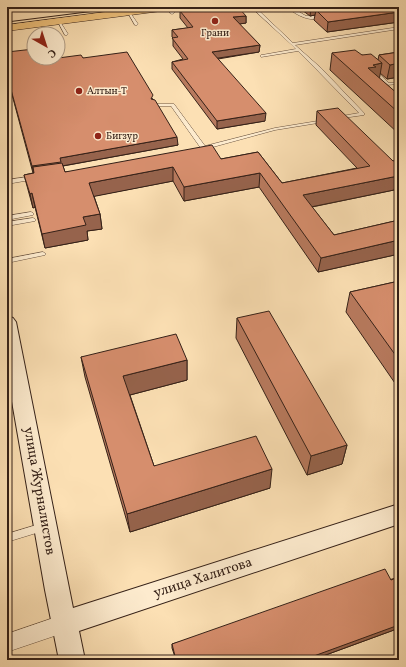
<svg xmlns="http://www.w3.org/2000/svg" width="406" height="667" font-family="Vollkorn,serif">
	<rect width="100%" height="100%" fill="#fce0b4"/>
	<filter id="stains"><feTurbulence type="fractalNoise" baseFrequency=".005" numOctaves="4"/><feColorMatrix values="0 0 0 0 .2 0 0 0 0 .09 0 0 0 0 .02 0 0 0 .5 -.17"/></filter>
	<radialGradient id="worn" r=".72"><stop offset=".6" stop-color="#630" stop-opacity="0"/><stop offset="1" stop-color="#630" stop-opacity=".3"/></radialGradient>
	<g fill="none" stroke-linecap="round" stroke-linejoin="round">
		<defs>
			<g id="lane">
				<polygon points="171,7 175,7 174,13 172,14 170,13"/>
				<polygon points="251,7 255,7 293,43 399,27 399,29 295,45 321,68 364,113 364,115 336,119 336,117 359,113 317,70 298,51 261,57 261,55 262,55 296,49"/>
				<path d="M287,7H291L306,16H323L325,17C311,23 297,16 287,7Z"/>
				<polygon points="127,11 129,11 138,24 137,25 135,25"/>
				<polygon points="57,20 59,20 68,34 67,35 65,35"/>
				<polygon points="371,70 375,70 389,83 399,82 399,84 386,85 371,72"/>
				<polygon points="153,104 174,104 205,146 275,128 324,120 326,121 324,122 275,130 202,150 200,149 200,147 171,106 155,106 153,105"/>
				<polygon points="34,176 36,177 36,179 7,184 7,180"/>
				<polygon points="31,212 33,213 33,215 7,220 7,216"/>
				<polygon points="33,218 35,219 35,221 7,226 7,222"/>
				<polygon points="43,252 46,254 45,255 7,263 7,259"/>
				<polygon points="43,523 46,524 47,527 46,530 7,542 7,534"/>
			</g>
			<polygon id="street" points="65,614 72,616 74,623 72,630 7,652 7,634"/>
			<polygon id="secondary" points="7,316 13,318 16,322 73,608 399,504 399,524 79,631 85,660 59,660 45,590 7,373"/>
			<polygon id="primary" points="143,7 174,7 169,10 7,31 7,25"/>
		</defs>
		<use href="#lane" stroke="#67513f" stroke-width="1"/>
		<use href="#street" stroke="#67513f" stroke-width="1"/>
		<use href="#secondary" stroke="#352118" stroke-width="2"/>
		<use href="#primary" stroke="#352118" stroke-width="1"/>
		<use href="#lane" fill="#fdebce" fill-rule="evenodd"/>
		<use href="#street" fill="#fdebce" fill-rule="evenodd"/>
		<use href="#secondary" fill="#fdebce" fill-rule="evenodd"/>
		<use href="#primary" fill="#eec07a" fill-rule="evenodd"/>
		<polyline stroke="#352118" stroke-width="1" points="7,22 127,7"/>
	</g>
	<g fill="#b87a5e" stroke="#352118">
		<polygon points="298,7 399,7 399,22 327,32 314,20 315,15 310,16"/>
		<polygon points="180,11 246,16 246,23 239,24 260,45 259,52 218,59 265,121 217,129 172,69 172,62 183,59 173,46 173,38 172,37 172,30 188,28 180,18"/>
		<polygon points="7,52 43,60 83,58 153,99 178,145 63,166 65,172 221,159 258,152 282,183 357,168 316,125 317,111 393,161 399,160 399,195 394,190 312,207 334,235 399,220 399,254 318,272 259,187 184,201 173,181 94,196 100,214 102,229 87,231 88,240 45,248 35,207 33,208 24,175 33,173 7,76"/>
		<polygon points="399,52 399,77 387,79 380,73 379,78 399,95 399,134 330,70 332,53 362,55 378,60 379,55"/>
		<polygon points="399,281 399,389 346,312 350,292"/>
		<polygon points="237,318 347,445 342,464 307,475 236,338"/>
		<polygon points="81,357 187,360 187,380 130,395 154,466 270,488 130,532 85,377"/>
		<polygon points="399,577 399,625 395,627 394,630 312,660 176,660 172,648 172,644"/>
	</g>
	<g fill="#96634c" stroke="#352118">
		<polygon points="311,7 369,7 316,10 315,15 310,16"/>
		<polygon points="399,12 399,22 327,32 328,22"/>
		<polygon points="246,16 246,23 233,25 233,17"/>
		<polygon points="260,45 259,52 212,59 212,52"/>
		<polygon points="382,63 379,81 368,68 373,65"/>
		<polygon points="399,63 399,77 387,79 390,65"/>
		<polygon points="266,113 265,121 217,129 217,121"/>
		<polygon points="177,137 178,145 62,166 33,167 34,174 32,166 60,158"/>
		<polygon points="173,167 173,181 91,197 89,183"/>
		<polygon points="260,173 259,187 184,201 184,187"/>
		<polygon points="398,176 394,190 301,209 303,195"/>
		<polygon points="32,193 35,207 33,208 30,194"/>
		<polygon points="100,214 102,229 87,231 88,240 45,248 42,234 83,217"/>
		<polygon points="399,240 399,254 318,272 321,258"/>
		<polygon points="399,306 399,324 396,307"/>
		<polygon points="187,360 187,380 126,396 123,376"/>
		<polygon points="347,445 342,464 307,475 311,456"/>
		<polygon points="272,469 270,488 130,532 127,514"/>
		<polygon points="399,622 399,625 395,627 394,630 312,660 303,660"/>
	</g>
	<g fill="#d68e6d" stroke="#352118">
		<polygon points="210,7 238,7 246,16 233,17 260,45 212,52 266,113 217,121 172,62 188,59 172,38 178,37 172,30 193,27 180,11"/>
		<polygon points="337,7 399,7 399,12 328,22 316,10"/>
		<polygon points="34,49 34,58 42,58 43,60 81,55 83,58 127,52 153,95 151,99 155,100 177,137 60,158 61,162 32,166 7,75 7,52"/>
		<polygon points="355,50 362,55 371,54 382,63 373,65 376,67 368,68 399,95 399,113 332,53"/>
		<polygon points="399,52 399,63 390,65 379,55"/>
		<polygon points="338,108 393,161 399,160 399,177 398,176 303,195 334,235 399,220 399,240 321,258 260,173 184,187 173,167 89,183 100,214 83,217 86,225 42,234 32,193 30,194 24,175 34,173 33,167 62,163 65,172 212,145 221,159 258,152 282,183 370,166 317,111"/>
		<polygon points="399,281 399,306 396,307 399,311 399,360 350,292"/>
		<polygon points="269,311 347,445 311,456 237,318"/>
		<polygon points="176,334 187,360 123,376 154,466 256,436 272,469 127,514 81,357"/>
		<polygon points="385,569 391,580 399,577 399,622 395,624 396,626 303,660 176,660 172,644"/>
	</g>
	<g fill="#8f2418" stroke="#fdebce" stroke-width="1.5">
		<circle cx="215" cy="21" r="4"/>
		<circle cx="79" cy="91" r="4"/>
		<circle cx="98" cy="136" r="4"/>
	</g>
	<g text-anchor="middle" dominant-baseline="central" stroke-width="3" stroke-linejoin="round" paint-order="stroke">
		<g font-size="10" fill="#352118" stroke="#fdebce" text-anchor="start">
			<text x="215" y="33" text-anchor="middle">Грани</text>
			<text x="87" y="91">Алтын-Т</text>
			<text x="106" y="136">Бигзур</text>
		</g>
		<g font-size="14" fill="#352118" stroke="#fdebce">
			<text transform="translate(39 491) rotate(80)">улица Журналистов</text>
			<text transform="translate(203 578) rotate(-18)">улица Халитова</text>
		</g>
	</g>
	<rect width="406" height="667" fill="none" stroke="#fce0b4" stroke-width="24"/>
	<rect x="8" y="8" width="390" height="651" fill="none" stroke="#352118" stroke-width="2"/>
	<rect x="12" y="12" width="382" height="643" fill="none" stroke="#352118"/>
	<g transform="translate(46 46) rotate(141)"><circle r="19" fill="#fdebce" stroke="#ad9a85"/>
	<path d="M0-3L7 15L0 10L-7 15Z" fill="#8f2418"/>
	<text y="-6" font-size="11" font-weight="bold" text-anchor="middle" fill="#352118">С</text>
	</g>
	<rect width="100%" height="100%" filter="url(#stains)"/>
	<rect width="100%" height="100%" fill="url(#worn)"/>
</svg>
